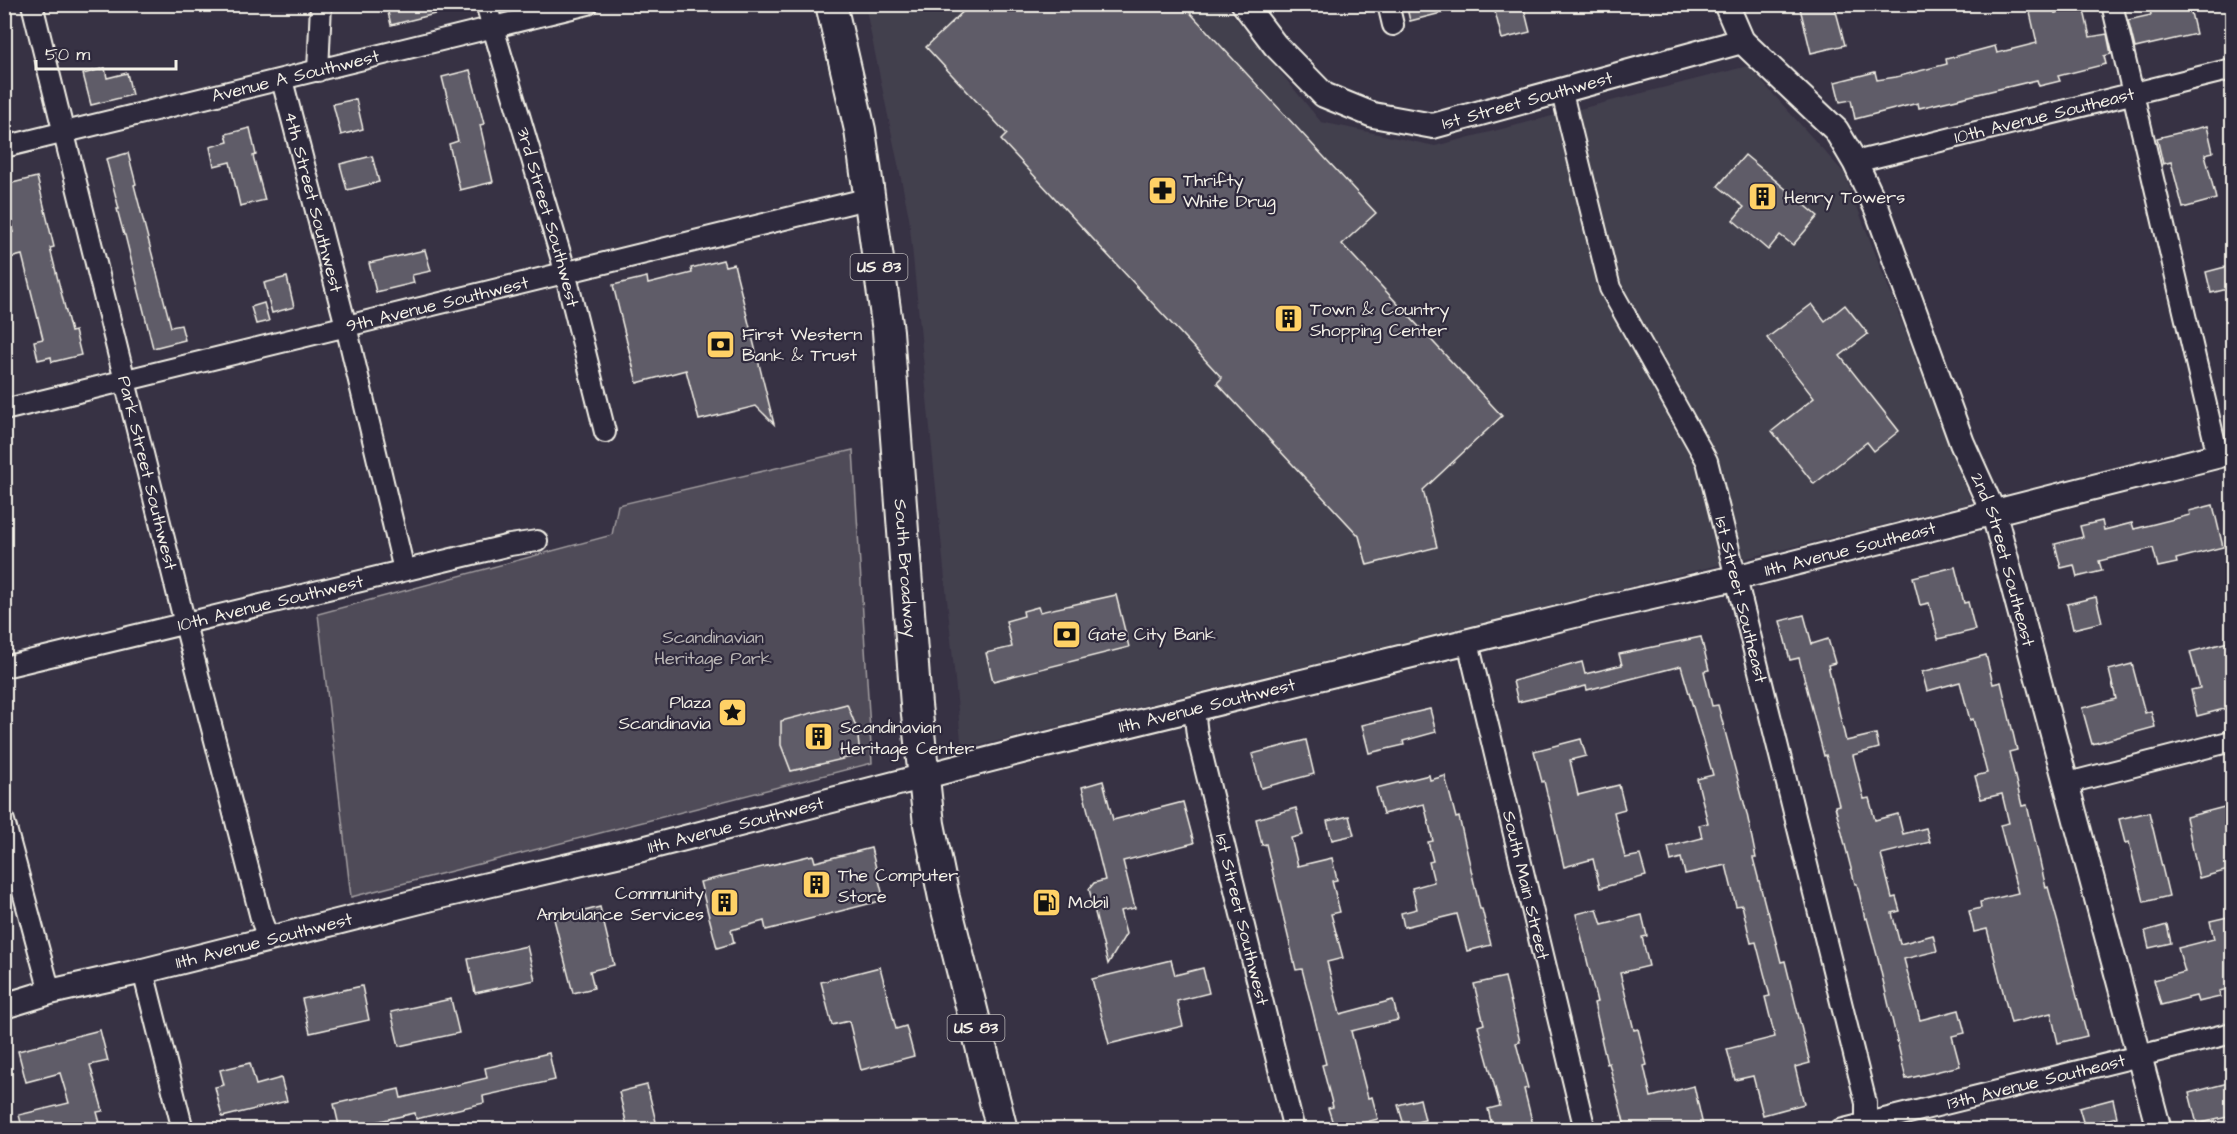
<svg xmlns="http://www.w3.org/2000/svg" width="2237" height="1134" font-family="'Architects Daughter',sans-serif">
	<rect width="100%" height="100%" fill="#373244"/>
	<filter id="ink" filterUnits="userSpaceOnUse"><feTurbulence type="fractalNoise" baseFrequency=".0167" numOctaves="2"/><feDisplacementMap in="SourceGraphic" scale="12" xChannelSelector="R" yChannelSelector="G"/><feConvolveMatrix kernelMatrix="1 2 1 2 8 2 1 2 1" color-interpolation-filters="sRGB"/></filter>
	<g filter="url(#ink)">
		<polygon fill="#433f4e" points="865,5 1225,5 1321,122 1435,146 1748,66 1844,173 1972,503 962,750 909,217"/>
		<polygon fill="#504b59" stroke="#a29ea0" stroke-width="1.5" points="853,450 872,763 351,897 318,614 612,535 618,505"/>
		<g fill="#5f5c67" stroke="#f4f1e8" stroke-width="1.5">
			<polygon points="386,4 450,4 451,10 391,25"/>
			<polygon points="971,4 1182,4 1376,213 1342,244 1502,416 1423,490 1437,547 1367,565 1359,536 1217,383 1222,378 1001,140 1007,134 926,47"/>
			<polygon points="1406,4 1452,4 1453,10 1410,21"/>
			<polygon points="1493,4 1523,4 1530,32 1502,39"/>
			<polygon points="1799,4 1834,4 1845,45 1811,53"/>
			<polygon points="2028,4 2053,4 2055,13 2083,6 2090,37 2107,34 2111,54 2104,56 2106,64 2058,76 2060,81 2039,86 2037,80 1919,108 1918,103 1855,119 1851,100 1840,102 1835,82 1875,72 1877,80 1896,77 1947,64 1946,59 1995,46 1997,53 2037,43"/>
			<polygon points="2149,4 2189,4 2196,34 2135,48 2128,20 2151,15"/>
			<polygon points="105,68 107,78 127,73 132,95 91,105 83,74"/>
			<polygon points="470,70 484,124 480,125 493,182 460,190 449,144 458,141 442,77"/>
			<polygon points="356,99 363,129 341,135 333,104"/>
			<polygon points="2207,126 2213,152 2205,154 2216,199 2183,208 2171,162 2163,164 2157,138"/>
			<polygon points="250,128 256,155 253,156 265,200 240,206 230,162 214,166 210,147 228,142 226,134"/>
			<polygon points="128,153 136,184 134,185 171,327 181,325 185,340 153,348 125,235 124,235 117,209 119,209 106,159"/>
			<polygon points="1745,155 1818,216 1793,245 1780,235 1768,250 1733,220 1744,207 1718,186"/>
			<polygon points="372,156 379,182 347,190 340,164"/>
			<polygon points="37,177 54,247 50,248 71,332 75,331 81,355 52,362 51,357 38,360 34,341 43,339 22,255 10,258 4,234 14,232 4,185"/>
			<polygon points="425,250 431,271 412,275 414,283 376,292 369,263"/>
			<polygon points="723,260 725,266 734,264 774,424 756,406 699,420 686,370 637,383 613,285 647,277 648,284 692,273 691,268"/>
			<polygon points="2229,266 2232,288 2211,293 2206,272"/>
			<polygon points="287,277 294,307 272,313 264,283"/>
			<polygon points="264,303 269,321 256,324 251,307"/>
			<polygon points="1812,304 1825,321 1845,305 1868,334 1840,356 1899,431 1874,451 1867,442 1814,484 1772,431 1814,398 1767,338"/>
			<polygon points="2213,505 2223,547 2176,559 2177,563 2158,567 2153,548 2099,561 2102,571 2077,577 2074,565 2061,568 2055,544 2083,537 2080,526 2102,521 2104,530 2132,523 2134,529 2190,515 2189,511"/>
			<polygon points="1955,567 1964,603 1968,602 1975,630 1938,639 1929,603 1920,605 1913,577"/>
			<polygon points="1116,595 1129,647 993,681 986,653 1012,647 1006,621 1024,616 1023,611 1038,607 1040,612"/>
			<polygon points="2096,597 2102,622 2073,629 2067,604"/>
			<polygon points="1804,615 1812,644 1828,639 1835,663 1828,665 1846,741 1876,734 1879,748 1853,755 1864,799 1869,798 1875,820 1898,814 1903,834 1926,828 1930,842 1881,854 1892,898 1896,897 1900,911 1892,913 1900,944 1933,935 1937,951 1904,959 1920,1020 1959,1010 1965,1033 1952,1036 1960,1066 1906,1079 1878,959 1867,918 1865,919 1857,884 1855,884 1835,806 1839,805 1826,755 1824,756 1799,658 1790,660 1780,621"/>
			<polygon points="1701,637 1709,670 1704,671 1712,706 1718,705 1747,814 1756,858 1753,858 1767,912 1768,911 1781,962 1785,961 1810,1063 1795,1067 1804,1104 1763,1115 1753,1076 1735,1080 1727,1049 1775,1037 1765,997 1770,996 1756,942 1751,943 1742,905 1736,906 1726,865 1685,874 1681,858 1671,861 1668,847 1702,838 1699,825 1708,823 1697,779 1713,775 1681,666 1587,690 1586,686 1518,702 1513,681 1582,662 1585,674 1622,665 1619,654"/>
			<polygon points="2232,641 2232,707 2197,716 2191,690 2200,688 2190,652"/>
			<polygon points="1986,655 1993,684 2001,682 2017,750 2009,752 2022,806 2027,805 2046,888 2048,887 2059,927 2087,1036 2058,1043 2051,1013 2011,1023 1987,929 1974,932 1969,911 1981,908 1980,902 2018,893 2000,825 2009,823 2002,794 1981,799 1975,776 1987,773 1973,719 1970,720 1960,682 1927,691 1922,672"/>
			<polygon points="2132,664 2145,713 2151,711 2155,727 2092,744 2082,708 2116,699 2109,670"/>
			<polygon points="847,704 857,729 860,755 791,771 781,745 781,721"/>
			<polygon points="1430,709 1436,732 1403,741 1404,745 1369,753 1362,725"/>
			<polygon points="1581,739 1586,756 1570,760 1578,795 1619,785 1625,809 1614,812 1625,858 1640,855 1646,876 1600,888 1593,859 1564,867 1544,781 1542,782 1534,751"/>
			<polygon points="1306,740 1314,774 1261,788 1252,754"/>
			<polygon points="1429,775 1430,780 1445,776 1456,818 1459,817 1480,909 1482,909 1491,945 1467,951 1457,914 1404,927 1401,913 1417,909 1412,888 1434,882 1429,862 1433,861 1428,842 1433,841 1424,804 1383,814 1376,788"/>
			<polygon points="1103,781 1113,820 1183,802 1194,843 1123,861 1135,908 1120,911 1126,934 1108,964 1089,889 1094,883 1105,880 1082,787"/>
			<polygon points="2232,805 2232,869 2199,878 2186,817"/>
			<polygon points="1296,808 1303,835 1291,838 1298,866 1332,858 1337,880 1332,881 1340,912 1331,914 1343,958 1327,962 1340,1014 1393,1000 1398,1020 1351,1031 1368,1098 1372,1097 1378,1119 1335,1130 1328,1108 1333,1107 1322,1065 1326,1064 1311,1004 1302,969 1296,970 1266,844 1262,845 1256,819"/>
			<polygon points="2149,812 2169,896 2144,902 2129,842 2125,843 2119,819"/>
			<polygon points="1349,816 1354,835 1332,840 1327,821"/>
			<polygon points="871,848 884,900 766,930 764,921 731,930 734,943 717,948 700,882 813,855 815,862"/>
			<polygon points="600,907 614,965 590,971 594,988 573,993 554,919"/>
			<polygon points="1597,909 1602,925 1642,915 1647,936 1642,937 1649,966 1620,973 1634,1030 1638,1029 1647,1065 1644,1066 1651,1097 1694,1086 1704,1130 1626,1130 1609,1063 1607,1064 1601,1038 1602,1038 1594,1003 1597,1002 1576,914"/>
			<polygon points="2232,916 2232,988 2219,991 2220,997 2198,1002 2196,996 2161,1005 2154,980 2185,972 2178,948 2214,939 2210,921"/>
			<polygon points="2167,925 2171,943 2149,948 2145,931"/>
			<polygon points="527,946 535,980 475,993 468,959"/>
			<polygon points="1171,960 1175,975 1203,968 1209,993 1177,1001 1183,1026 1109,1044 1092,979"/>
			<polygon points="880,967 896,1029 906,1026 914,1056 861,1070 849,1021 832,1025 821,982"/>
			<polygon points="1505,977 1520,1042 1516,1043 1528,1088 1524,1089 1533,1125 1515,1130 1493,1130 1488,1109 1500,1106 1478,1026 1484,1024 1474,984"/>
			<polygon points="362,986 369,1020 310,1033 302,999"/>
			<polygon points="451,999 459,1033 399,1046 391,1012"/>
			<polygon points="100,1030 108,1061 90,1065 103,1111 97,1112 102,1130 23,1130 19,1115 69,1103 60,1073 26,1082 18,1051"/>
			<polygon points="549,1053 555,1080 483,1096 484,1103 416,1119 415,1113 340,1130 334,1104 399,1089 401,1098 487,1078 485,1068"/>
			<polygon points="250,1063 256,1085 281,1078 287,1101 222,1117 215,1087 224,1085 220,1070"/>
			<polygon points="2232,1082 2232,1116 2197,1124 2189,1093"/>
			<polygon points="647,1085 658,1130 628,1130 619,1092"/>
			<polygon points="1420,1099 1425,1120 1404,1125 1398,1105"/>
			<polygon points="2113,1099 2117,1117 2084,1125 2079,1108"/>
		</g>
		<g fill="none" stroke-linecap="round" stroke-linejoin="round">
			<defs>
				<g id="minor">
					<path id="s1" d="M32,4L185,624L262,922L269,940"/>
					<path id="s2" d="M486,4L562,260L605,432"/>
					<polyline points="1388,4 1393,25"/>
					<polyline points="2112,4 2218,456"/>
					<polyline points="318,71 321,4"/>
					<path id="s3" d="M282,80L346,326L404,570"/>
					<path id="s4" d="M1561,89L1610,288L1707,461L1866,1103V1130"/>
					<path id="s5" d="M4,147L588,4"/>
					<path id="s6" d="M1855,162L2232,69"/>
					<path id="s7" d="M4,410L870,198"/>
					<path id="s8" d="M1468,642L1585,1130"/>
					<path id="s9" d="M4,667L510,545L537,541"/>
					<path id="s10" d="M1194,709L1197,735L1294,1130"/>
					<polyline points="2068,783 2232,741"/>
					<polyline points="4,821 50,992"/>
					<polyline points="143,971 183,1130"/>
					<path id="s11" d="M1840,1130L2232,1033"/>
				</g>
				<g id="tertiary">
					<path id="s12" d="M1244,4L1275,45L1324,95L1373,115L1433,126L1742,41"/>
					<path id="s13" d="M1726,4L1742,41L1836,130L1855,162L1877,209L1962,443L1994,514L2159,1130"/>
					<path id="s14" d="M4,1006L50,992L143,971L436,897L642,849L1030,749L1599,609L1735,578L2232,452"/>
				</g>
				<g id="primary">
					<path id="s15" d="M831,4L860,130L888,331L916,705L929,824L944,898L1002,1130"/>
				</g>
			</defs>
			<use href="#minor" stroke="#f4f1e8" stroke-width="24"/>
			<use href="#tertiary" stroke="#f4f1e8" stroke-width="28"/>
			<use href="#primary" stroke="#f4f1e8" stroke-width="34"/>
			<use href="#minor" stroke="#2f2a3d" stroke-width="20"/>
			<use href="#tertiary" stroke="#2f2a3d" stroke-width="24"/>
			<use href="#primary" stroke="#2f2a3d" stroke-width="30"/>
		</g>
	</g>
	<defs>
		<symbol id="pharmacy-square" viewBox="-11 -11 22 22"><rect x="-9" y="-9" width="18" height="18" rx="4" fill="#ffd166" stroke="#2f2a3d"/><path d="M-2-6h4v4h4v4h-4v4h-4v-4h-4v-4h4Z" fill="#111"/></symbol>
		<symbol id="building-square" viewBox="-11 -11 22 22"><rect x="-9" y="-9" width="18" height="18" rx="4" fill="#ffd166" stroke="#2f2a3d"/><path d="M-4-6H4V6H1V3H-1V6H-4ZM-2.5-4.3h1.7v1.8h-1.7ZM.8-4.3h1.7v1.8H.8ZM-2.5-1h1.7V.8h-1.7ZM.8-1h1.7V.8H.8Z" fill="#111"/></symbol>
		<symbol id="bank-square" viewBox="-11 -11 22 22"><rect x="-9" y="-9" width="18" height="18" rx="4" fill="#ffd166" stroke="#2f2a3d"/><path d="M-6-4H6V4H-6ZM0-2.3a2.3 2.3 0 1 0 0 4.6a2.3 2.3 0 1 0 0-4.6Z" fill="#111"/></symbol>
		<symbol id="sight-square" viewBox="-11 -11 22 22"><rect x="-9" y="-9" width="18" height="18" rx="4" fill="#ffd166" stroke="#2f2a3d"/><path d="M0-6L1.8-2.2L6-1.7L2.9 1.2L3.7 5.4L0 3.3L-3.7 5.4L-2.9 1.2L-6-1.7L-1.8-2.2Z" fill="#111"/></symbol>
		<symbol id="fuel-square" viewBox="-11 -11 22 22"><rect x="-9" y="-9" width="18" height="18" rx="4" fill="#ffd166" stroke="#2f2a3d"/><path d="M-5.5-6h7V0h2V4h1.3V-2.5L3-4.5l.8-.8L6-3V5H2.5V1h-1V6h-7ZM-4.2-4.7v3.2H.2V-4.7Z" fill="#111"/></symbol>
	</defs>
	<g fill-rule="evenodd">
		<use href="#pharmacy-square" x="1146" y="174" width="33" height="33"/>
		<use href="#building-square" x="1746" y="180" width="33" height="33"/>
		<use href="#building-square" x="1272" y="302" width="33" height="33"/>
		<use href="#bank-square" x="704" y="328" width="33" height="33"/>
		<use href="#bank-square" x="1050" y="618" width="33" height="33"/>
		<use href="#sight-square" x="716" y="696" width="33" height="33"/>
		<use href="#building-square" x="802" y="720" width="33" height="33"/>
		<use href="#building-square" x="800" y="868" width="33" height="33"/>
		<use href="#fuel-square" x="1030" y="886" width="33" height="33"/>
		<use href="#building-square" x="708" y="886" width="33" height="33"/>
	</g>
	<g text-anchor="middle" dominant-baseline="central" stroke-width="4.5" stroke-linejoin="round" paint-order="stroke">
		<g fill="#2f2a3d" stroke="#b9b5b5" stroke-width="1.5">
			<rect x="850.5" y="254" width="57" height="26" rx="4.5"/>
			<rect x="947.5" y="1015" width="57" height="26" rx="4.5"/>
		</g>
		<g font-size="16" font-weight="bold" fill="#f4f1e8">
			<text x="879" y="267">US 83</text>
			<text x="976" y="1028">US 83</text>
		</g>
		<g font-size="18" fill="#f4f1e8" stroke="#2f2a3d">
			<text stroke="none"><textPath href="#s5" startOffset="300">Avenue A Southwest</textPath></text>
			<text stroke="none"><textPath href="#s12" startOffset="333">1st Street Southwest</textPath></text>
			<text stroke="none"><textPath href="#s6" startOffset="195">10th Avenue Southeast</textPath></text>
			<text stroke="none"><textPath href="#s3" startOffset="126">4th Street Southwest</textPath></text>
			<text stroke="none"><textPath href="#s2" startOffset="222">3rd Street Southwest</textPath></text>
			<text stroke="none"><textPath href="#s7" startOffset="446">9th Avenue Southwest</textPath></text>
			<text stroke="none"><textPath href="#s1" startOffset="483">Park Street Southwest</textPath></text>
			<text stroke="none"><textPath href="#s14" startOffset="1902">11th Avenue Southeast</textPath></text>
			<text stroke="none"><textPath href="#s13" startOffset="632">2nd Street Southeast</textPath></text>
			<text stroke="none"><textPath href="#s15" startOffset="570">South Broadway</textPath></text>
			<text stroke="none"><textPath href="#s4" startOffset="546">1st Street Southeast</textPath></text>
			<text stroke="none"><textPath href="#s9" startOffset="274">10th Avenue Southwest</textPath></text>
			<text stroke="none"><textPath href="#s14" startOffset="1240">11th Avenue Southwest</textPath></text>
			<text stroke="none"><textPath href="#s14" startOffset="754">11th Avenue Southwest</textPath></text>
			<text stroke="none"><textPath href="#s8" startOffset="250">South Main Street</textPath></text>
			<text stroke="none"><textPath href="#s10" startOffset="216">1st Street Southwest</textPath></text>
			<text stroke="none"><textPath href="#s14" startOffset="268">11th Avenue Southwest</textPath></text>
			<text stroke="none"><textPath href="#s11" startOffset="202">13th Avenue Southeast</textPath></text>
		</g>
		<g font-size="18" fill="#f4f1e8" stroke="#2f2a3d" text-anchor="start">
			<text x="1183" y="180">Thrifty<tspan x="1183" dy="21">White Drug</tspan></text>
			<text x="1784" y="197">Henry Towers</text>
			<text x="1310" y="309">Town &amp; Country<tspan x="1310" dy="21">Shopping Center</tspan></text>
			<text x="742" y="334">First Western<tspan x="742" dy="21">Bank &amp; Trust</tspan></text>
			<text x="1088" y="634">Gate City Bank</text>
			<text x="711" y="702" text-anchor="end">Plaza<tspan x="711" dy="21">Scandinavia</tspan></text>
			<text x="840" y="727">Scandinavian<tspan x="840" dy="21">Heritage Center</tspan></text>
			<text x="838" y="875">The Computer<tspan x="838" dy="21">Store</tspan></text>
			<text x="704" y="893" text-anchor="end">Community<tspan x="704" dy="21">Ambulance Services</tspan></text>
			<text x="1068" y="902">Mobil</text>
		</g>
		<g font-size="18" fill="#bbb7b6" stroke="#2f2a3d">
			<text x="713" y="637">Scandinavian<tspan x="713" dy="21">Heritage Park</tspan></text>
		</g>
	</g>
	<rect width="2237" height="1134" fill="none" stroke="#2f2a3d" stroke-width="24"/>
	<rect x="12" y="12" width="2213" height="1110" fill="none" stroke="#f4f1e8" stroke-width="2" filter="url(#ink)"/>
	<path d="M36 60v9h140v-9" fill="none" stroke="#f4f1e8" stroke-width="3"/>
	<text x="45" y="60" font-size="18" fill="#f4f1e8" stroke="#2f2a3d" stroke-width="4.5" paint-order="stroke">50 m</text>
</svg>
